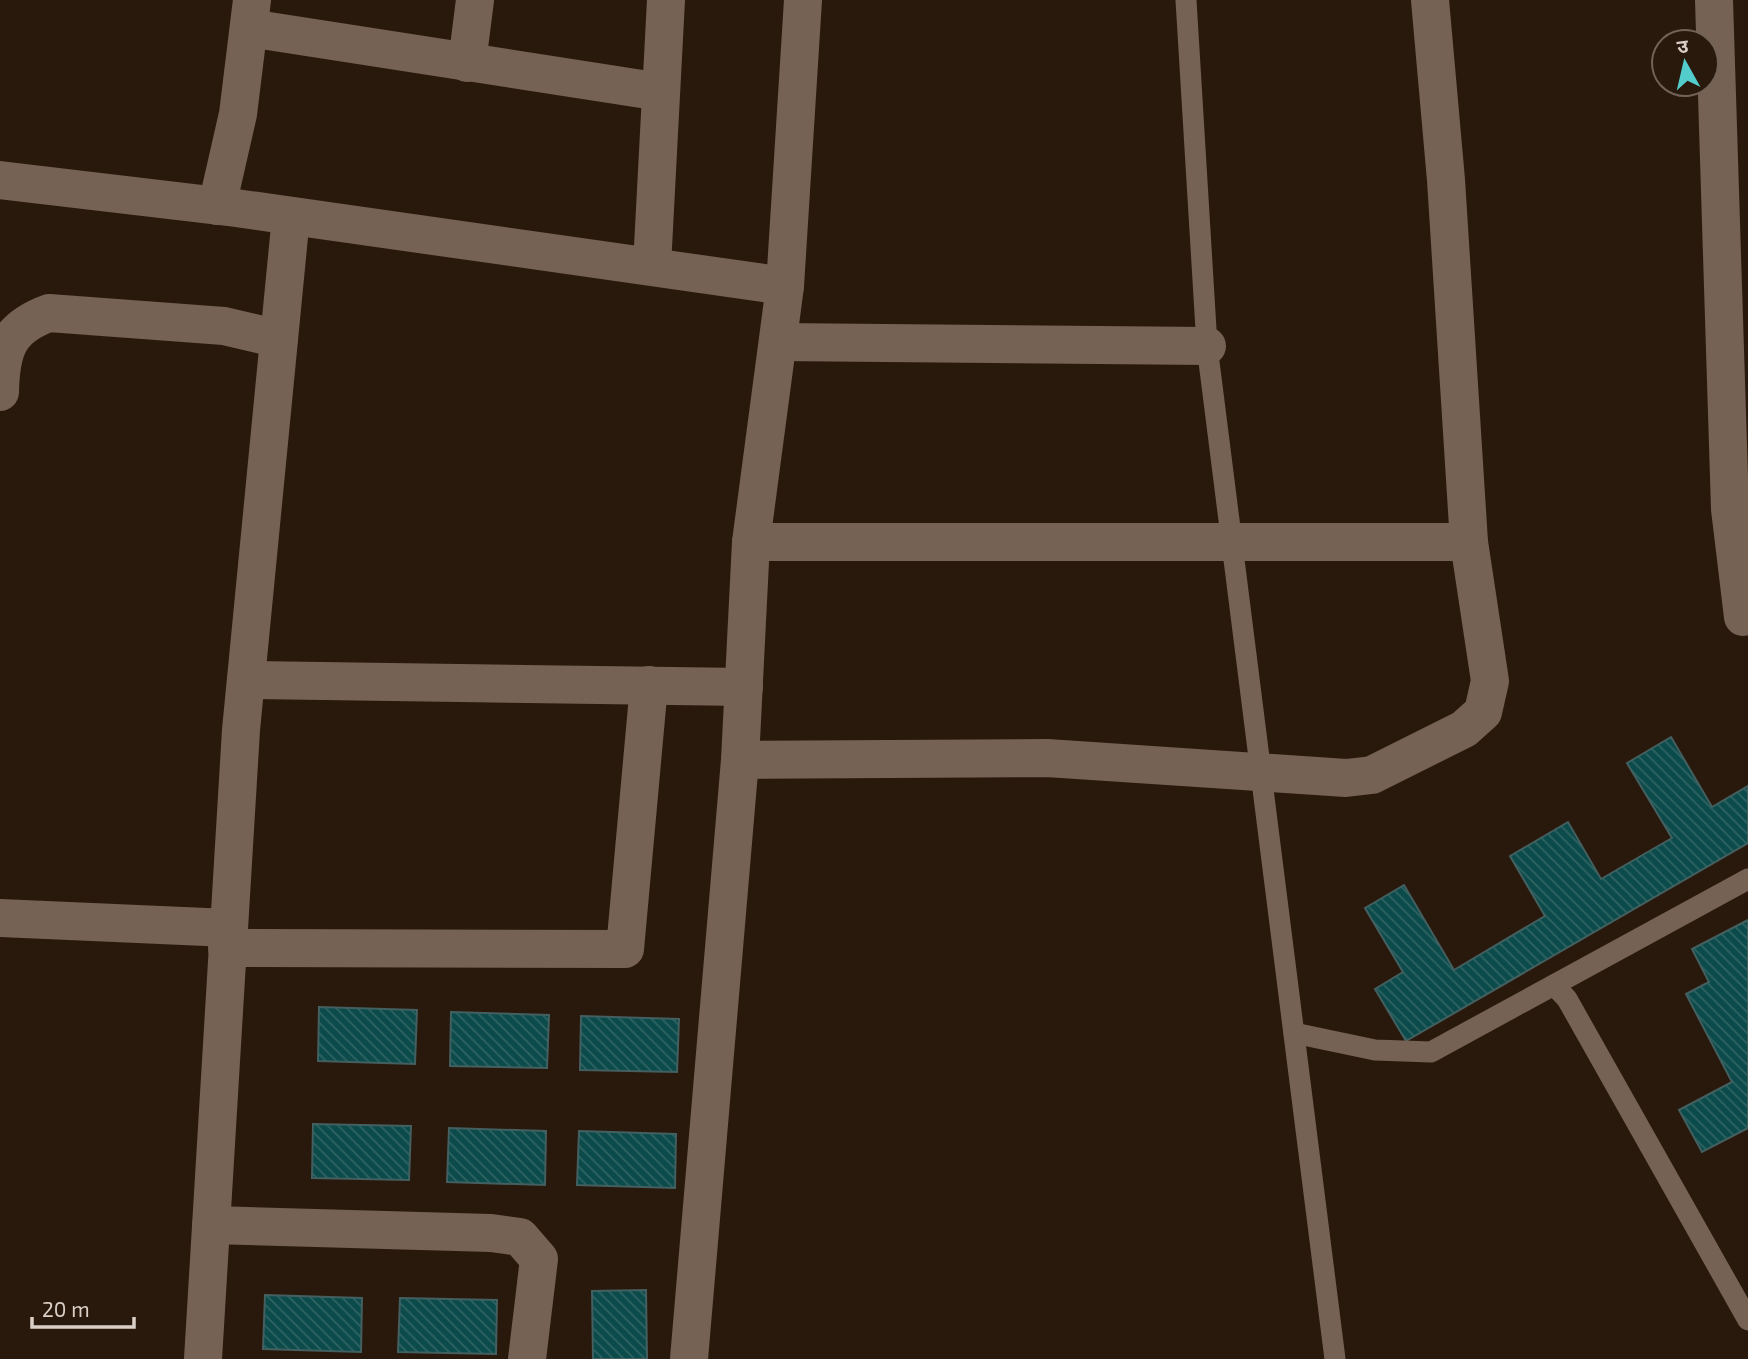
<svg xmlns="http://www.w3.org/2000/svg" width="1748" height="1359" font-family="'Exo 2','Noto Sans Devanagari',sans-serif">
	<defs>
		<pattern id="building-back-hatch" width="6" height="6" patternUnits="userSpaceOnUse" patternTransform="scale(1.75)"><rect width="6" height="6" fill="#0c4b4b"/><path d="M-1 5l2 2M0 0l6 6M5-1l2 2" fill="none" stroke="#2f6463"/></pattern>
	</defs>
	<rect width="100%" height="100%" fill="#29190d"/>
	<g fill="url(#building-back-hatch)" stroke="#435f5f" stroke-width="2">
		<polygon points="1671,737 1712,807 1748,786 1748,843 1406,1041 1375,989 1403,972 1365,908 1404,885 1454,970 1545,916 1510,856 1568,822 1601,879 1672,838 1627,763"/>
		<polygon points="1748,920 1748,1128 1702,1152 1679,1110 1732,1082 1686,994 1709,982 1692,949"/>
		<polygon points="319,1007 417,1010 415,1064 318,1061"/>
		<polygon points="451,1012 549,1015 547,1068 450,1066"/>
		<polygon points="581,1016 679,1019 677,1072 580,1070"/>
		<polygon points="313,1124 411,1126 409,1180 312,1178"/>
		<polygon points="449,1128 546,1131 545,1185 447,1182"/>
		<polygon points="579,1131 676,1134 675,1188 577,1185"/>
		<polygon points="646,1290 647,1359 593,1359 592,1291"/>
		<polygon points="265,1295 362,1298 361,1352 263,1349"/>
		<polygon points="400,1298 497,1300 496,1354 398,1352"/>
	</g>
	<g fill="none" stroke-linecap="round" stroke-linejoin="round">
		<g stroke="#766254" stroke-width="21">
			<polyline points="1186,0 1207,346 1335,1359"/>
			<polyline points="1554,985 1567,999 1748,1320"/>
			<polyline points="1294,1033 1375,1050 1431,1052 1748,879"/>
		</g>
		<g stroke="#766254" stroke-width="38">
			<polyline points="1714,0 1730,509 1743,617"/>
			<polyline points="249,28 661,92"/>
			<polyline points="467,63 475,0"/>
			<polyline points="0,180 236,208 785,286 751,542 740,760 689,1359"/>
			<polyline points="217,206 238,114 252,0"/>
			<polyline points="652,266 666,0"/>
			<polyline points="785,286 803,0"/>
			<polyline points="778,342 1207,346"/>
			<path d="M0,392C1,349 8,328 49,313L224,326L279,339"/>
			<polyline points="751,542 1469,542"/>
			<polyline points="246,680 744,687"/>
			<polyline points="740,760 1047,758 1346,778 1372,775 1464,729 1483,712 1490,681 1469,542 1446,180 1430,0"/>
			<polyline points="0,918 229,928"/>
			<polyline points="227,948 625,949 649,685"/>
			<polyline points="211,1225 491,1233 520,1237 539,1259 527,1359"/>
			<polyline points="203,1359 241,730 291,216"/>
		</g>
	</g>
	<g transform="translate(1685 63) rotate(352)"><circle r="33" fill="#29190d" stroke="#706257" stroke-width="2"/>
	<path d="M0-5L12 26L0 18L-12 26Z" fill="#52cdcc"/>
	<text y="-10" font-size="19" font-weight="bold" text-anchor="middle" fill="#dacfc7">उ</text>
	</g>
	<path d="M32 1317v10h102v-10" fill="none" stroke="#dacfc7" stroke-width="3.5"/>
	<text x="42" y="1317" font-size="21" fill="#dacfc7" stroke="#29190d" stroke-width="5" paint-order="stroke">20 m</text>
</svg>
